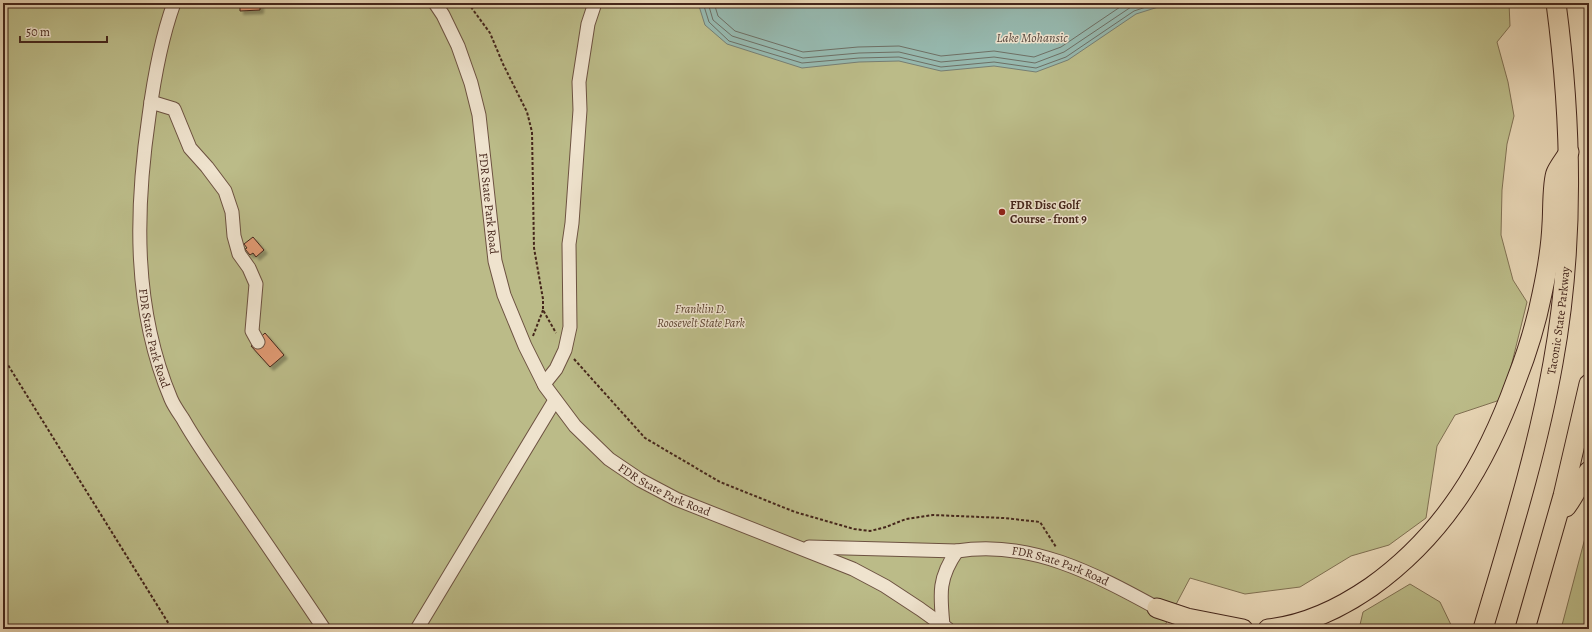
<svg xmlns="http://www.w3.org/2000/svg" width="1592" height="632" font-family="Alegreya,serif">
	<defs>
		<filter id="shadow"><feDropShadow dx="3.5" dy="3.5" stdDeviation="1" flood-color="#0004"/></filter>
	</defs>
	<rect width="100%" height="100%" fill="#e6d4b3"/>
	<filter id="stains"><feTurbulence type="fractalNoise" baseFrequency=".005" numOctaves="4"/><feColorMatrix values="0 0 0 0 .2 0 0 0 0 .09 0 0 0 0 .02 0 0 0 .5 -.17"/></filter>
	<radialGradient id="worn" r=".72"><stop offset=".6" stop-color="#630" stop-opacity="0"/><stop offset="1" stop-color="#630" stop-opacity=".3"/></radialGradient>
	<g fill="#bb8" stroke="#807052">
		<polygon points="3,3 1509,3 1510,26 1497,42 1508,82 1514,116 1507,144 1502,190 1501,235 1513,280 1527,302 1503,399 1455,415 1437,446 1426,518 1389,545 1351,556 1300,587 1245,594 1190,578 1163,629 3,629"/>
		<polygon points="1589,531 1589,629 1561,629 1585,538"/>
		<polygon points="1410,584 1440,602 1453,629 1359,629 1363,612"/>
	</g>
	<polygon fill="#96b8ae" stroke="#767e73" points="698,3 1171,3 1136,14 1068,60 1036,72 994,66 941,71 899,61 859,62 802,68 727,44 705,25"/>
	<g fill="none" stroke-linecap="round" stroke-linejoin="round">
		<g stroke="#6e6f64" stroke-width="1">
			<polyline points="703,3 709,22 729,41 802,63 859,58 899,57 941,67 994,62 1036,68 1066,57 1134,11 1158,3"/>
			<polyline points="708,3 713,20 732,36 803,58 859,53 899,52 941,62 994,57 1035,63 1064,52 1131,7 1142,3"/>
			<polyline points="714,3 718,16 735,31 803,52 858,47 899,46 941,56 994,51 1034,57 1061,47 1126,3"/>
		</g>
	</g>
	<g fill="#df9972" stroke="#45261b" filter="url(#shadow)">
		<polygon points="240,3 260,3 260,10 240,11"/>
		<polygon points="253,237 264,250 256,257 253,253 250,255 245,249 247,248 244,244"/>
		<polygon points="265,333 284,355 270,367 251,346"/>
	</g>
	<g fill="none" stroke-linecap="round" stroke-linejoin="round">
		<defs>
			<g id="minor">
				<path id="s1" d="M174,3C161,39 154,78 149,116C135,211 133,309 171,399C174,406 179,413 183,419C196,442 211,463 226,485C259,533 292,581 324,629"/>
				<path id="s2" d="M435,3L443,15L458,46L471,83L479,115L495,261L504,295L525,346L545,386L575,426L609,459L640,480L676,499L853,569L885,586L920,609L948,629"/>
				<polyline points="151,102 174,109 190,148 207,167 225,191 232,212 234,236 239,254 249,268 256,284 252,331 258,342"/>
				<polyline points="544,384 556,369 565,350 570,327 569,244 572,223 580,110 579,82 588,24 595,3"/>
				<path id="s3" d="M809,547L957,551C1029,539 1095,574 1157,608"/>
				<path d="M943,625C940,594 938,578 957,551"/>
				<polyline points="417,629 555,400"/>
			</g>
			<g id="highway">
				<path d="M1566,507C1575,495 1580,482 1589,471"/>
				<polyline points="1157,608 1187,618 1243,629"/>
				<path d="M1268,629C1306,625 1339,609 1371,587C1444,535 1486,464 1516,381C1527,353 1536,324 1542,294C1547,271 1551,248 1552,224C1553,213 1552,182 1556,173C1559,166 1565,159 1569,152"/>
				<path id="s4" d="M1483,629C1509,541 1537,453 1553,363C1575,243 1572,123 1556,3"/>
				<polyline points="1525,629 1563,496 1589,384"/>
			</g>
		</defs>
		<use href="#minor" stroke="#6d5241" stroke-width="15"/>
		<use href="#highway" stroke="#45261b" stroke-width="21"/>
		<g stroke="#45261b" stroke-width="2" stroke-dasharray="3 2" stroke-linecap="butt">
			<polyline points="468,3 490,33 503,64 527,112 532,132 534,248 543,299 543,310 556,333"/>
			<polyline points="533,336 543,310"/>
			<polyline points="3,357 172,629"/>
			<polyline points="574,359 645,438 720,482 795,512 854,529 870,531 886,527 906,519 933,515 1004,518 1040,522 1056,547"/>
		</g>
		<use href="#minor" stroke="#efe3ce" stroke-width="13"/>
		<use href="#highway" stroke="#e6d4b3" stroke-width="19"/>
	</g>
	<circle fill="#8f2418" stroke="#efe3ce" stroke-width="1.5" cx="1002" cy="212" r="4"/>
	<g text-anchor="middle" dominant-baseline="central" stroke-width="3" stroke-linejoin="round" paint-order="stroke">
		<g font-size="12" fill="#45261b" stroke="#efe3ce">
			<text stroke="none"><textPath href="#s2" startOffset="210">FDR State Park Road</textPath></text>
			<text stroke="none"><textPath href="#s4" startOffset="318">Taconic State Parkway</textPath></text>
			<text stroke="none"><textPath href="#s1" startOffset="340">FDR State Park Road</textPath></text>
			<text stroke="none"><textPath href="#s2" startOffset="564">FDR State Park Road</textPath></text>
			<text stroke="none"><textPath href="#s3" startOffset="254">FDR State Park Road</textPath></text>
		</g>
		<g font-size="12" font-weight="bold" fill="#45261b" stroke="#efe3ce" text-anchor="start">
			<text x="1010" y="205">FDR Disc Golf<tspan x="1010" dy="14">Course - front 9</tspan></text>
		</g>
		<g font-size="12" font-style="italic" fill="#5d4431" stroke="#efe3ce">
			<text x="701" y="309">Franklin D.<tspan x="701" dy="14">Roosevelt State Park</tspan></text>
		</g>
		<g font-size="13" font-style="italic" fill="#594a40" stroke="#efe3ce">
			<text x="1032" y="37">Lake Mohansic</text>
		</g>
	</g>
	<rect width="1592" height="632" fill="none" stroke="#e6d4b3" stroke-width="16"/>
	<rect x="4" y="4" width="1584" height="624" fill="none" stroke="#45261b" stroke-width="2"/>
	<rect x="8" y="8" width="1576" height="616" fill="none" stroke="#45261b"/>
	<path d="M20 36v6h87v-6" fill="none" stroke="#45261b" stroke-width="2"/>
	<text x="26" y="36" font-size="12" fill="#45261b" stroke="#efe3ce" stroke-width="3" paint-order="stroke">50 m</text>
	<rect width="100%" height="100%" filter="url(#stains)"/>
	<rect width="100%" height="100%" fill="url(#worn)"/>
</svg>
